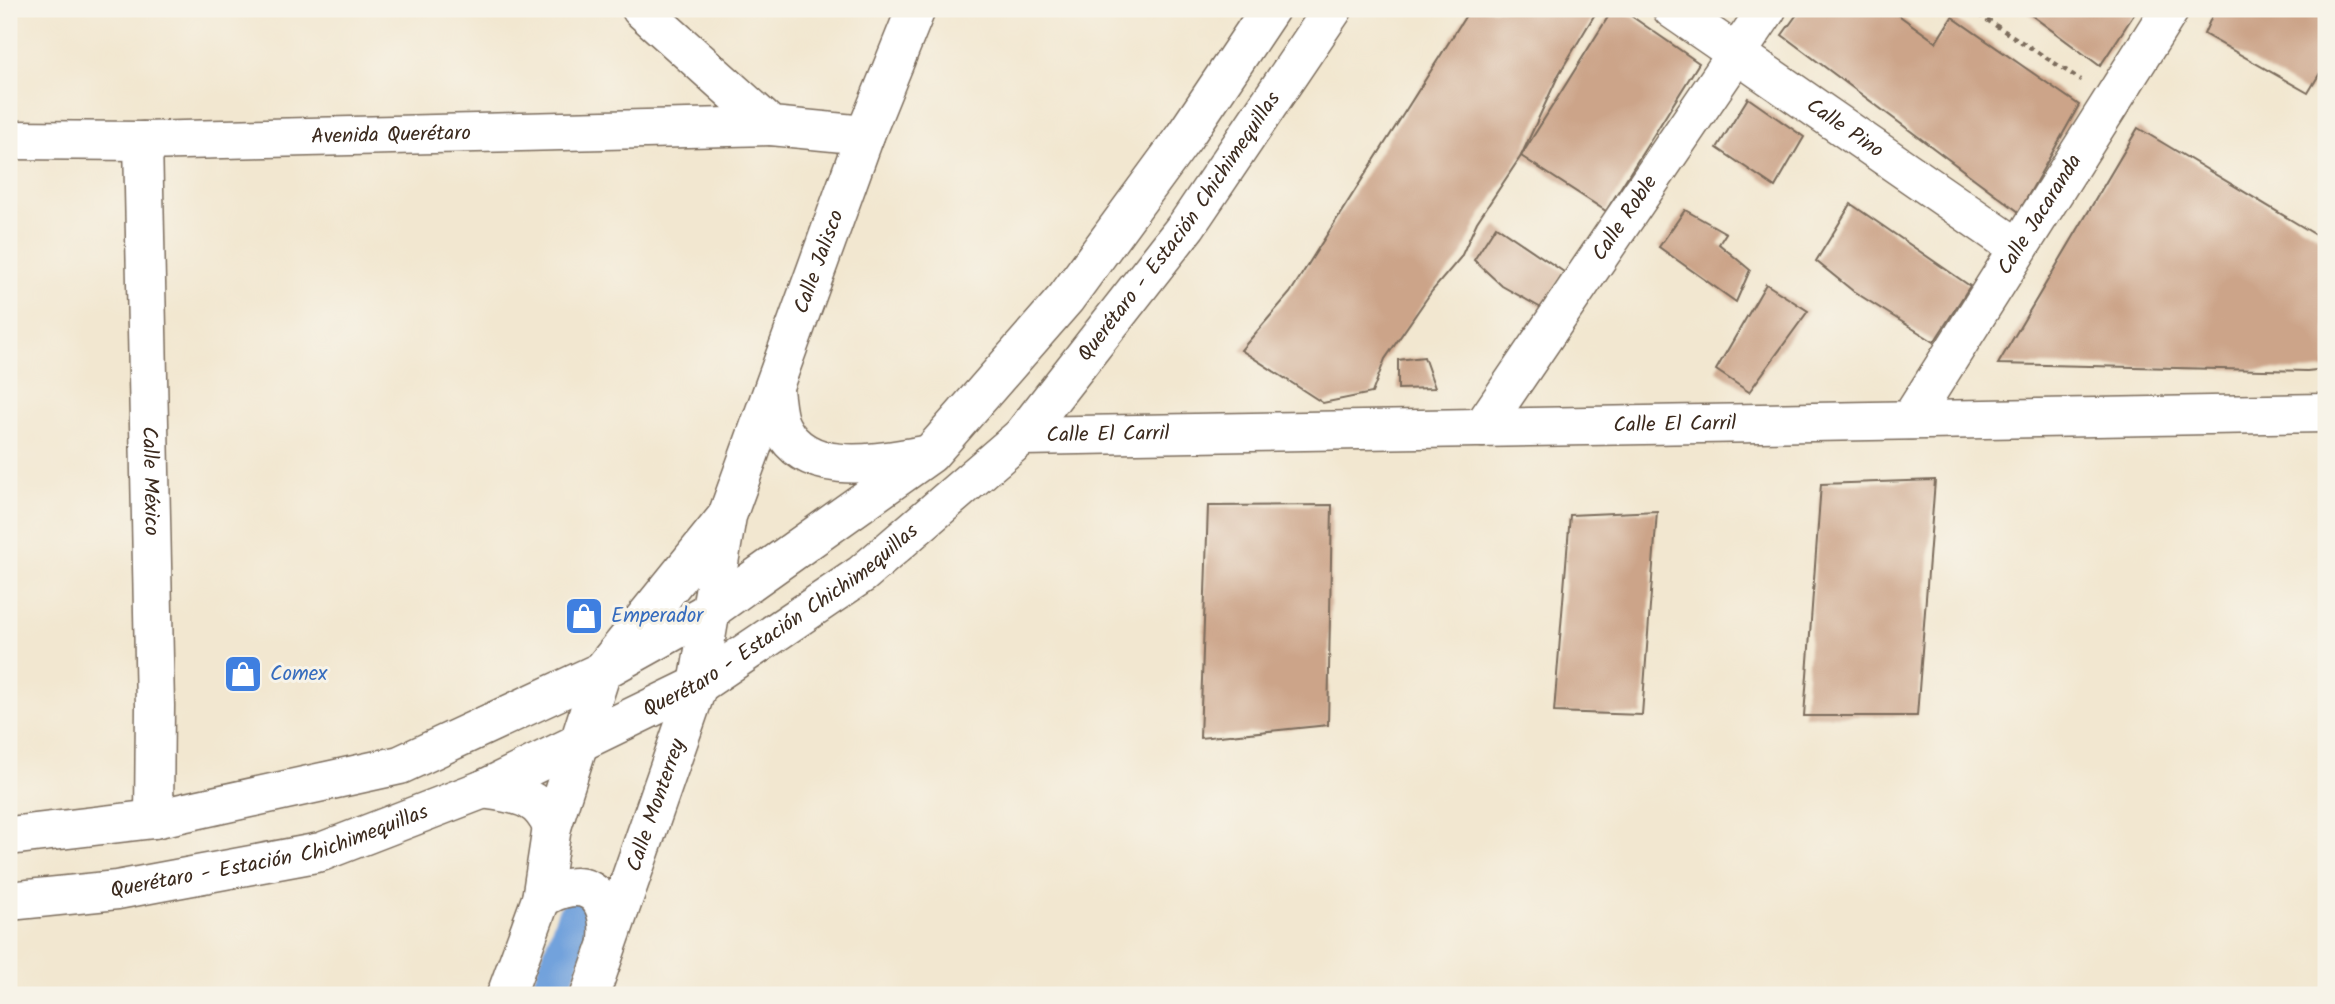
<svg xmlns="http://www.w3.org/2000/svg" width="2335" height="1004" font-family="Kalam,sans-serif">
	<rect width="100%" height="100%" fill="#f7f3e8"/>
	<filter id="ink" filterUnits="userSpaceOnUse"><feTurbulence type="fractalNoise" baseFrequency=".0143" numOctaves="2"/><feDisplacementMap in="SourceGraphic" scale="14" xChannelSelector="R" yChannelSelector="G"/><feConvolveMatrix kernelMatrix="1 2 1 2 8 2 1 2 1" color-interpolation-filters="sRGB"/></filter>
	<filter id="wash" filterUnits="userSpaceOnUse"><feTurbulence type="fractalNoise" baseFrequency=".00686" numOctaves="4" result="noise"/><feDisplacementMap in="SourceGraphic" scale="28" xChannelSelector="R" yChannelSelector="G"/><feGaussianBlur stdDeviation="1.57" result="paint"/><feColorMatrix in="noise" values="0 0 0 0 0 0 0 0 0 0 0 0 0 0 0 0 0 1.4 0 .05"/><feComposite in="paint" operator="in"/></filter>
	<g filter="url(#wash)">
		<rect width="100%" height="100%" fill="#f2e7d0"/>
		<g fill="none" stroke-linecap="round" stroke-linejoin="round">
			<polyline stroke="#72a2dc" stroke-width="38" points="548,995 575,919"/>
		</g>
		<g id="blocks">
			<g fill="#cca489">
				<polygon points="1470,9 1598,9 1559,74 1521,156 1477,222 1461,257 1432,291 1385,359 1372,393 1323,403 1241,350 1290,293"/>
				<polygon points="1613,9 1621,9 1699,63 1606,211 1521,156"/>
				<polygon points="1801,9 1890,9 1936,42 1952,17 2079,105 2019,212 1782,35"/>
				<polygon points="2023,9 2135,9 2137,10 2100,66"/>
				<polygon points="2215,9 2326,9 2326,63 2308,93 2204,34"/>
				<polygon points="1748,98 1804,137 1775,187 1717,148"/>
				<polygon points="2138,128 2326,241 2326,369 2307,371 1998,364"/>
				<polygon points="1851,204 1970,286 1934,342 1853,291 1816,261"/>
				<polygon points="1685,210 1726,233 1719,244 1750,270 1736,302 1659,247"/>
				<polygon points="1496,226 1564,272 1543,309 1502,286 1474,260"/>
				<polygon points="1766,284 1808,311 1749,392 1716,370"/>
				<polygon points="1424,357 1435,388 1398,389 1398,360"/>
				<polygon points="1935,480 1917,716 1804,716 1821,484"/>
				<polygon points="1332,505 1328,725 1200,738 1208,506"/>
				<polygon points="1657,511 1642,715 1554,712 1570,515"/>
			</g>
		</g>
	</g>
	<g filter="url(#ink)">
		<use href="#blocks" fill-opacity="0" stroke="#7b6c5c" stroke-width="2"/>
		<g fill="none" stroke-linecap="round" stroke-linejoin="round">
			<defs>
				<g id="minor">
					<polyline points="641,9 771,126 865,135"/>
					<path id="s1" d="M1672,9L2018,248"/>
					<path id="s2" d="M9,140L143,141L771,126"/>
					<path id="s3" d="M143,141L155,706L154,819"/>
					<path id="s4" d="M1910,420L2170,9"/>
					<path id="s5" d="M1482,428L1767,9"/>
				</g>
				<g id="tertiary">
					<path d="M541,899C582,873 612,891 608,940"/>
					<polyline points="506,995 541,899 552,827 602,671 724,520"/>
					<path id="s6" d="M590,995L698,685L727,516L865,135L916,9"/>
				</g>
				<g id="secondary">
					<path d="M774,391C776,403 776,418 782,428C807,479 880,462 925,455"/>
					<path id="s7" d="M1022,436L2326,413"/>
					<path d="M484,789C516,795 538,794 552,827"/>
					<polyline points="9,836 154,819 400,765 602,671 708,612 930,454 1066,298 1184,137 1270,9"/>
					<path id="s8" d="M9,901L117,890L321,852L484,789L698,685L862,574L1022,436L1187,225L1333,9"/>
				</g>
			</defs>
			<use href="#minor" stroke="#7b6c5c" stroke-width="41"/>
			<use href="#tertiary" stroke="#7b6c5c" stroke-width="41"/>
			<use href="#secondary" stroke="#7b6c5c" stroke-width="41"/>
			<polyline stroke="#7b6c5c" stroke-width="4.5" stroke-dasharray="5 5" stroke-linecap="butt" points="1970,9 2081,80"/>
			<use href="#minor" stroke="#fff" stroke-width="38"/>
			<use href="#tertiary" stroke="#fff" stroke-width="38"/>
			<use href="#secondary" stroke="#fff" stroke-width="38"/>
		</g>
	</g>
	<defs>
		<symbol id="shop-square" viewBox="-11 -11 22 22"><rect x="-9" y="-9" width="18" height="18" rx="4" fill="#3f7fe0" stroke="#f7f3e8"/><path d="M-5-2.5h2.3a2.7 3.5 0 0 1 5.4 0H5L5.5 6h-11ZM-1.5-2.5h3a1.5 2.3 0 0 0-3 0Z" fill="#fff"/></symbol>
	</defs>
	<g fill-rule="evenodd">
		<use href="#shop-square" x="562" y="594" width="44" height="44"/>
		<use href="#shop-square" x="221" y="652" width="44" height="44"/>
	</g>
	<g text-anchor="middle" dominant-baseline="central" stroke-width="6" stroke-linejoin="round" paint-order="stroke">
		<g font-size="21" fill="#3b2a1e" stroke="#f7f3e8">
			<text stroke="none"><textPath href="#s1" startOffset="210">Calle Pino</textPath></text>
			<text stroke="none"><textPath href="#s2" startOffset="382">Avenida Querétaro</textPath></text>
			<text stroke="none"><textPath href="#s4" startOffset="243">Calle Jacaranda</textPath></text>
			<text stroke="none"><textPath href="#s5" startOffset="254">Calle Roble</textPath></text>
			<text stroke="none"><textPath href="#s8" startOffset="1400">Querétaro - Estación Chichimequillas</textPath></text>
			<text stroke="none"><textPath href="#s6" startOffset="770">Calle Jalisco</textPath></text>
			<text stroke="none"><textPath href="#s7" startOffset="653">Calle El Carril</textPath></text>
			<text stroke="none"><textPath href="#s7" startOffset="86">Calle El Carril</textPath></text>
			<text stroke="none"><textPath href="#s3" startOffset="340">Calle México</textPath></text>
			<text stroke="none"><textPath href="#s8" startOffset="833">Querétaro - Estación Chichimequillas</textPath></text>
			<text stroke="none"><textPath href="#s6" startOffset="201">Calle Monterrey</textPath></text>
			<text stroke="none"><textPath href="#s8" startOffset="266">Querétaro - Estación Chichimequillas</textPath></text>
		</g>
		<g font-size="21" fill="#366cbe" stroke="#f7f3e8" text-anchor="start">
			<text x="611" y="616">Emperador</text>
			<text x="270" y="674">Comex</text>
		</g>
	</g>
	<rect width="2335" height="1004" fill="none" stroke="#f7f3e8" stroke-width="35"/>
</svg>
